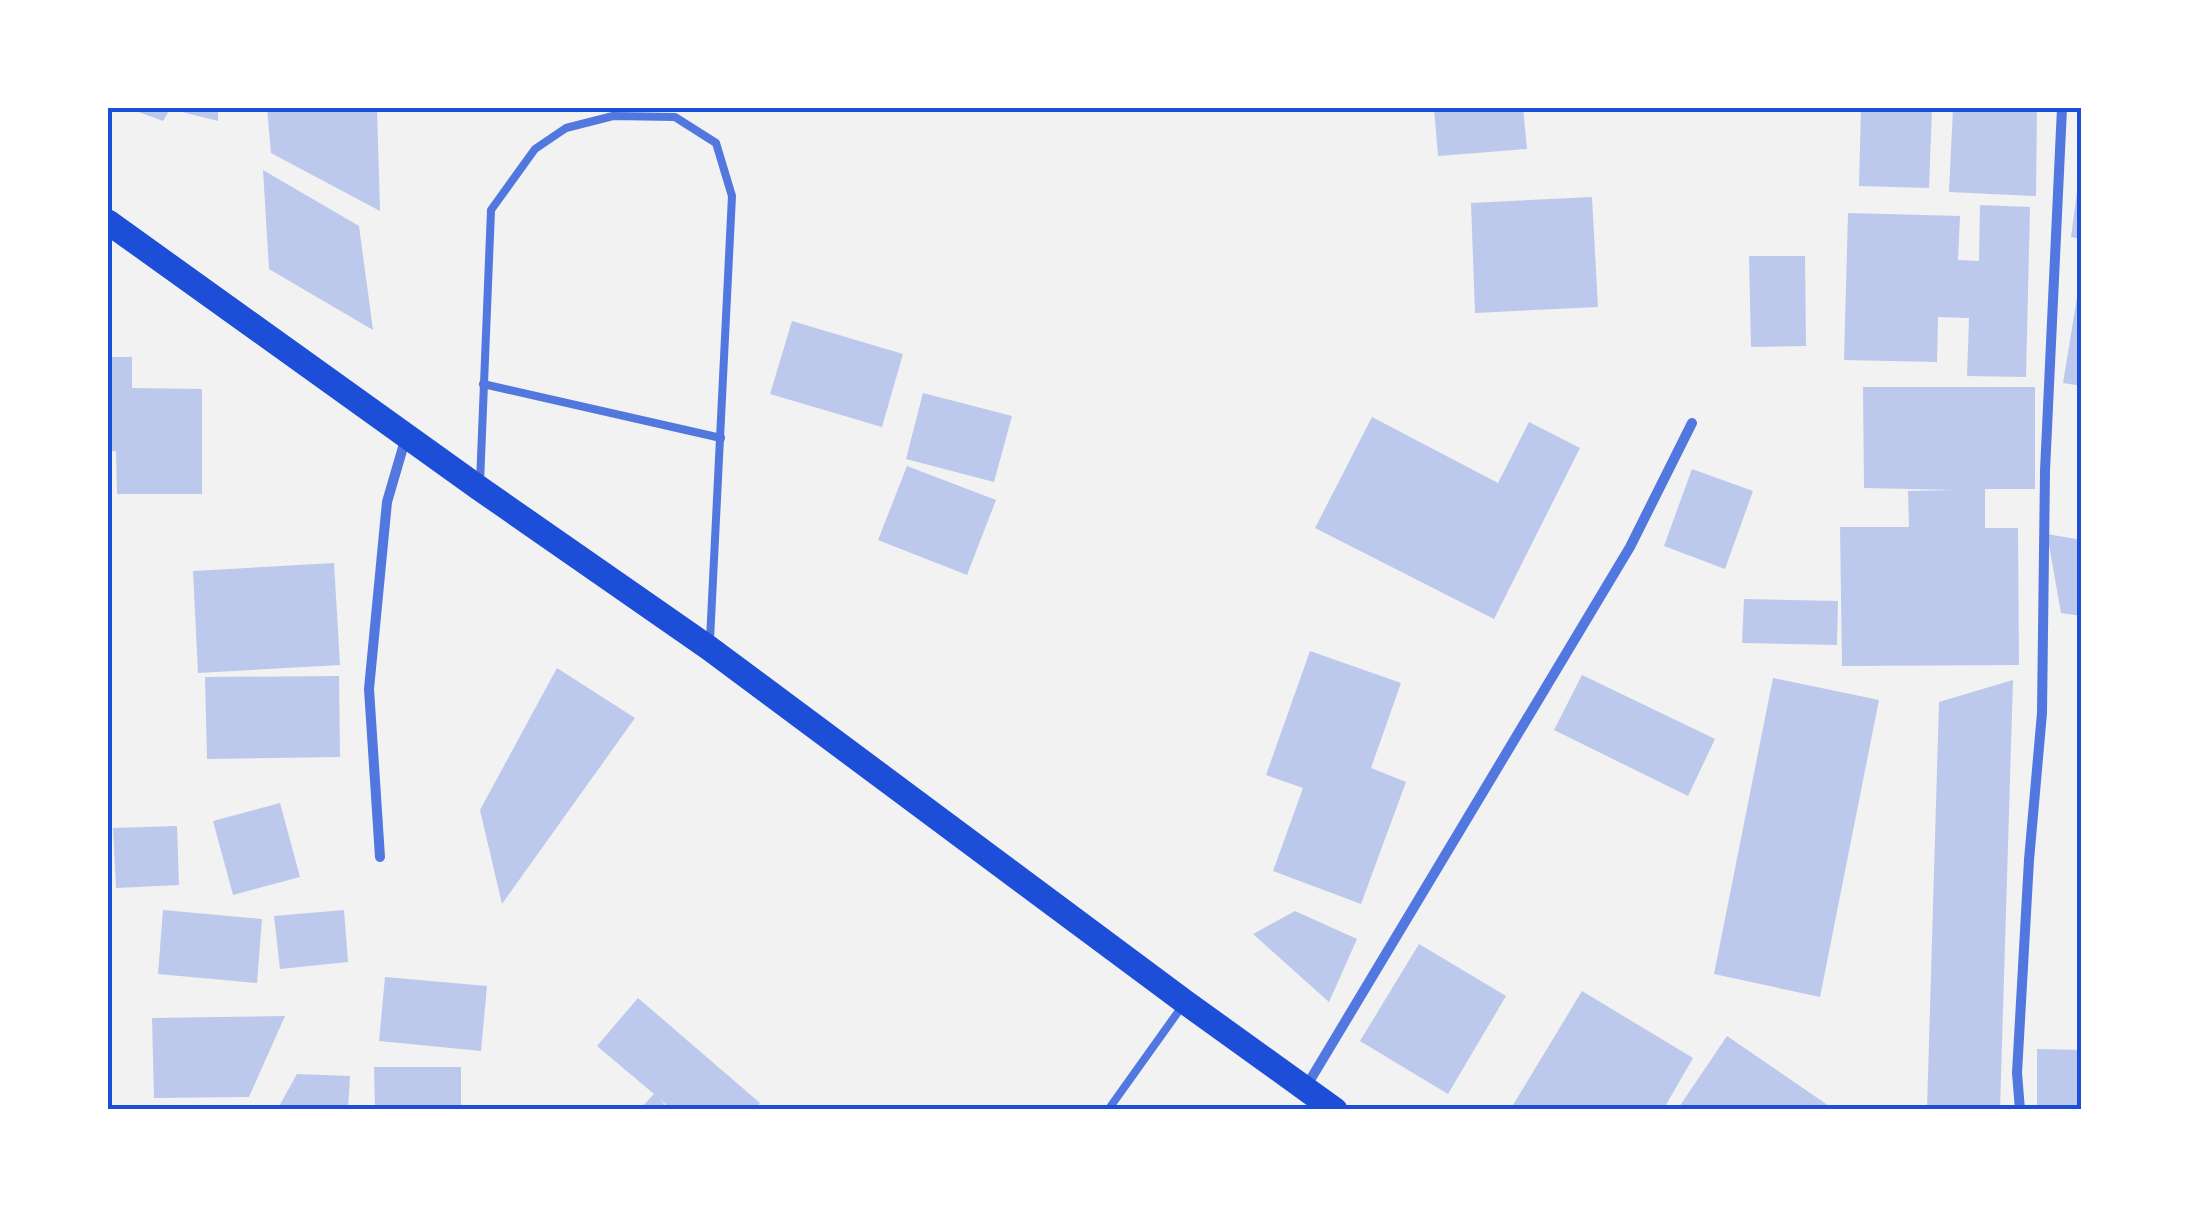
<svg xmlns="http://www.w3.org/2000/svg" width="2189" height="1217" font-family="Poppins,sans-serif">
	<rect width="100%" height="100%" fill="#f2f2f2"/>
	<g fill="#bdc9ec">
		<polygon points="128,108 218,108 218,121 170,109 163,121"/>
		<polygon points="267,108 377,108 380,211 271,153"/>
		<polygon points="1434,108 1523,108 1527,149 1438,156"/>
		<polygon points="1861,108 1932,108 1929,188 1859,186"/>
		<polygon points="1953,108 2037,108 2036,196 1949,192"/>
		<polygon points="263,170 359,226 373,330 269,269"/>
		<polygon points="2079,177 2082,177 2082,239 2071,237"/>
		<polygon points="1592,197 1598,307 1475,313 1471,203"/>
		<polygon points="1980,205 2030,207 2026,377 1967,376 1969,318 1938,317 1937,362 1844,360 1848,213 1960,216 1958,260 1979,261"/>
		<polygon points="1749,256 1805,256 1806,346 1751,347"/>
		<polygon points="2079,285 2082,285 2082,386 2063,383"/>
		<polygon points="792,321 903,354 882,427 770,394"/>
		<polygon points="108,357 132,357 132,388 202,389 202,494 117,494 116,451 108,451"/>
		<polygon points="1863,387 2035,387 2035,489 1985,489 1985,528 2018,528 2019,665 1842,666 1840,527 1909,527 1908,491 1956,490 1864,488"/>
		<polygon points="923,393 1012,416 994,482 906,459"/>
		<polygon points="1372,417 1498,483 1529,422 1580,448 1494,619 1315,528"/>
		<polygon points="907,466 996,500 967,575 878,540"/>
		<polygon points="1692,469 1753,491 1725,569 1664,546"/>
		<polygon points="2047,534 2082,540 2082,616 2061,613"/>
		<polygon points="334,563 340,665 198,673 193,571"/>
		<polygon points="1744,599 1838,601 1837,645 1742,643"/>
		<polygon points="1310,651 1401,683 1371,768 1406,782 1361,904 1273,871 1303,788 1266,775"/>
		<polygon points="557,668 635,718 502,904 480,810"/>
		<polygon points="1582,675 1715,739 1688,796 1554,730"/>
		<polygon points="339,676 340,757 207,759 205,677"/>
		<polygon points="1773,678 1879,700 1820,997 1714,974"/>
		<polygon points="2013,680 2000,1110 1927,1110 1939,702"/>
		<polygon points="280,803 300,877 233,895 213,821"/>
		<polygon points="177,826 179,885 116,888 113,828"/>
		<polygon points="163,910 262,919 257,983 158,974"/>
		<polygon points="344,910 348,962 280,969 274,916"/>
		<polygon points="1295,911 1357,939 1329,1002 1253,934"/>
		<polygon points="1419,944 1506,996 1448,1094 1360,1041"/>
		<polygon points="385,977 487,986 481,1051 379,1041"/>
		<polygon points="1582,991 1693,1058 1663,1110 1510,1110"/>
		<polygon points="638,998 760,1103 755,1110 672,1110 660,1099 669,1110 639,1110 654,1094 597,1046"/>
		<polygon points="285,1016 249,1097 154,1098 152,1018"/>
		<polygon points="1727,1036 1835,1110 1677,1110"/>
		<polygon points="2037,1049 2082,1050 2082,1110 2037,1110"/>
		<polygon points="374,1067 461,1067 461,1110 375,1110"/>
		<polygon points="297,1074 350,1076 348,1110 277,1110"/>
	</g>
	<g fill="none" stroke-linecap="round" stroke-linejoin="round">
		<g stroke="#5277de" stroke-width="8">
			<polyline points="483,384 721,438"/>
			<polyline points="480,483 491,210 535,149 566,128 613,116 675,117 716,143 732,196 710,640"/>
			<polyline points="1108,1110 1183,1005"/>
		</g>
		<g stroke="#5277de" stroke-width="10">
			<polyline points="380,857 369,689 387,502 406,437"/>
			<polyline points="1306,1087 1630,547 1692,423"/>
			<polyline points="2020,1110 2017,1073 2029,860 2042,713 2045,471 2062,108"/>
		</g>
		<polyline stroke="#1d4ed8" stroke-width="25" points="108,222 479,488 709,648 1185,1002 1335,1110"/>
	</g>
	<rect width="2189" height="1217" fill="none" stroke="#ffffff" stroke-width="220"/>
	<rect x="110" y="110" width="1969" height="997" fill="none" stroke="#1d4ed8" stroke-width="4"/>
</svg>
